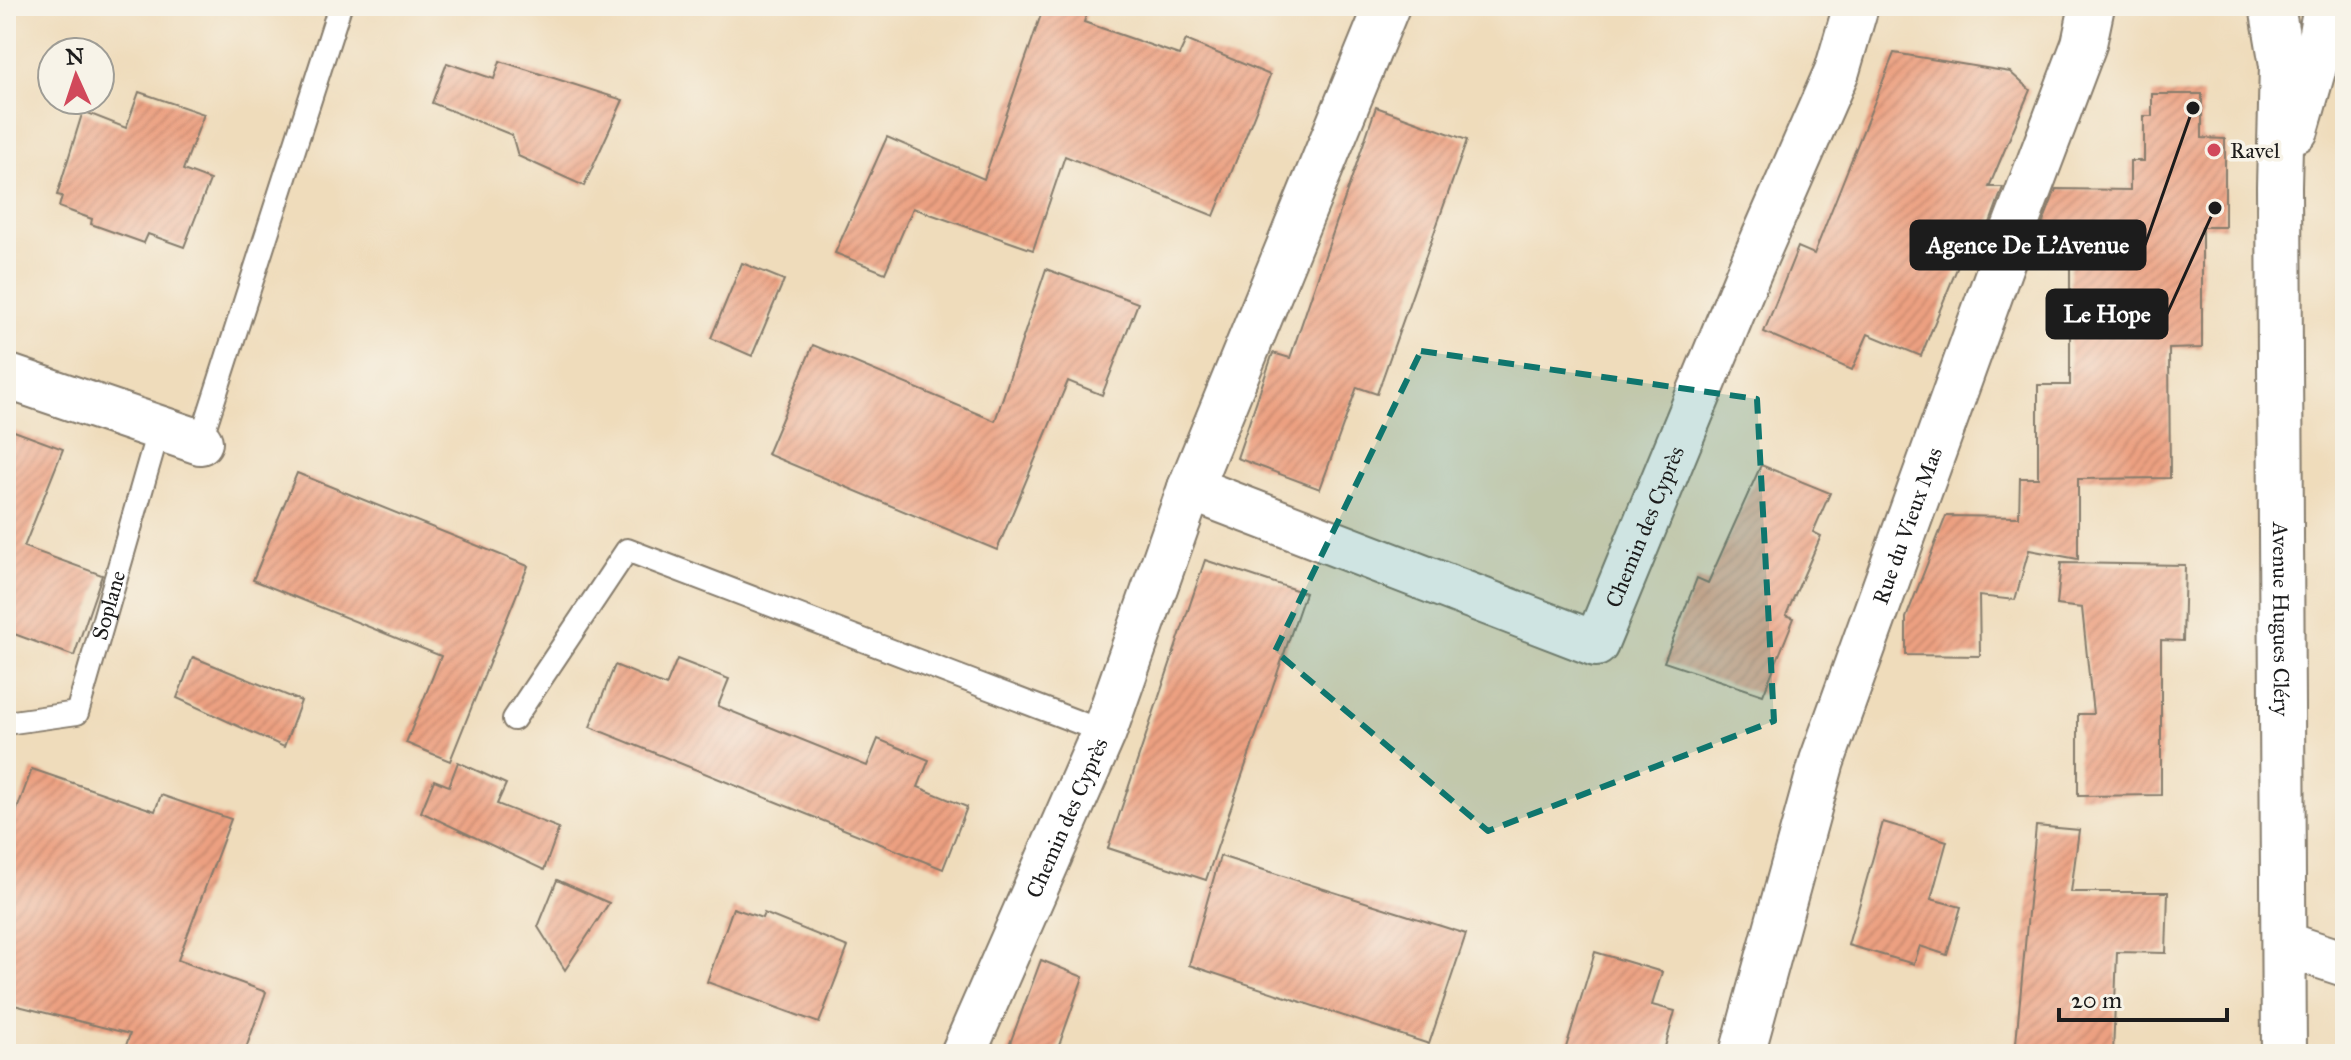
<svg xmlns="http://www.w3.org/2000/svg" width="2351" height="1060" font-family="'IM FELL Great Primer',serif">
	<defs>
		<pattern id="building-hatch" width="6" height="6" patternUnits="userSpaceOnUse" patternTransform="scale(2)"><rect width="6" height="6" fill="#eca081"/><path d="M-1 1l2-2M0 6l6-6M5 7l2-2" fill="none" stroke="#ca896f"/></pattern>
	</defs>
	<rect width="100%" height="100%" fill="#f7f3e8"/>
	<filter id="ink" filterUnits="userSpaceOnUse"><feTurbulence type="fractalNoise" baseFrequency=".0125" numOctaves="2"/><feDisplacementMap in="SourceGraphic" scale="16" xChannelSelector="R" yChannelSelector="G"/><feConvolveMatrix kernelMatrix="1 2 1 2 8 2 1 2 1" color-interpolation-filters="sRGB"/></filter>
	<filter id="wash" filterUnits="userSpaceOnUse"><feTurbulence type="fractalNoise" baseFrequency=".006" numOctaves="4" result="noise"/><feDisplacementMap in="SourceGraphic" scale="32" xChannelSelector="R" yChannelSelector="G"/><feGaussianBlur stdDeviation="1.8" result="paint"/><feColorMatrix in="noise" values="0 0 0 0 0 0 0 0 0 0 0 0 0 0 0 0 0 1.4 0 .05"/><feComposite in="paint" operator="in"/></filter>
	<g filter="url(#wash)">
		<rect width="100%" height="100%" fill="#efdcbb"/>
		<g id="blocks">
			<g fill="url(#building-hatch)">
				<polygon points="1044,6 1089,6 1084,22 1179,55 1186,40 1270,75 1214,216 1065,156 1033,250 913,208 885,273 835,253 887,137 984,179"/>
				<polygon points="1894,53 2010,72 2030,90 1989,187 2003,187 1982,245 1967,244 1921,356 1868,334 1852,370 1764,332 1798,247 1814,254"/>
				<polygon points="500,61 623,100 584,186 518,156 512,135 432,103 447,63 494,79"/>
				<polygon points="139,92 204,114 183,170 210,180 184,247 148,234 144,243 91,224 92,219 59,207 62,196 57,195 83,111 126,128"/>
				<polygon points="2152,94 2202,94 2202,138 2225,139 2225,227 2202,227 2202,348 2169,349 2170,478 2078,479 2078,559 2029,550 2015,600 1979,596 1980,656 1906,655 1906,618 1946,516 2019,517 2020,478 2038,478 2038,385 2070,385 2070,247 2034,246 2056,189 2130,190 2130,161 2144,161 2144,116 2152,116"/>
				<polygon points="1376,107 1467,140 1377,394 1357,387 1320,489 1237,458 1273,353 1290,358"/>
				<polygon points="742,263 784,280 752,356 711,338"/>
				<polygon points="1046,269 1138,303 1102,395 1068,381 997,550 767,454 813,345 995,421"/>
				<polygon points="6,428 63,449 24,547 102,575 74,656 6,631"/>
				<polygon points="1761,465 1830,493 1813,532 1821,536 1786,615 1794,618 1763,695 1664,662 1697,578 1708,583"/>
				<polygon points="297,473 528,566 450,761 406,743 441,656 253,580"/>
				<polygon points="1205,560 1305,593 1206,880 1108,848"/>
				<polygon points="2061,563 2185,565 2183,641 2161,640 2161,795 2078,796 2078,714 2093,714 2082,608 2057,605"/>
				<polygon points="193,657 301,701 284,747 177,698"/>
				<polygon points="677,659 729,679 718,706 867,766 878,739 929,760 918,787 967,807 943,869 590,727 615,665 666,686"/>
				<polygon points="458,762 506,784 497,804 559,828 544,870 421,812 434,780 449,786"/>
				<polygon points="32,769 155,811 161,795 231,819 178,960 266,992 244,1054 123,1054 130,1034 6,1003 6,809 16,812"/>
				<polygon points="1883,822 1947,841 1931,899 1961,907 1947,955 1920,946 1914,964 1848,945"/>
				<polygon points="2036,826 2079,830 2071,892 2168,892 2166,953 2117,952 2113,1054 2015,1054"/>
				<polygon points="1220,856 1466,934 1429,1044 1189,965"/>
				<polygon points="557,880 609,903 565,970 538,927"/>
				<polygon points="733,908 762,918 764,913 848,947 819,1023 707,982"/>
				<polygon points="1595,952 1662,972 1652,1005 1675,1011 1663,1054 1564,1054"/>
				<polygon points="1041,960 1083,977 1056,1054 1006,1054"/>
			</g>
		</g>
	</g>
	<g filter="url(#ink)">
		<use href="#blocks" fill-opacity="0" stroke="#867c6c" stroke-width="2"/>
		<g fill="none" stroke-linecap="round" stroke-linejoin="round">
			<defs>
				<g id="service">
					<polyline points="200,442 340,6"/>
					<polyline points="514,719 627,550 1104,732"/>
					<path id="s1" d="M6,723L77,713L159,428"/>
				</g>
				<g id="minor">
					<polyline points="6,376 200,442"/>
					<path id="s2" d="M1190,488L1596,644L1749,272L1837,71L1856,6"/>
					<polyline points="2284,944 2345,964"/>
					<path id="s3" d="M963,1054L1104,732L1190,488L1387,6"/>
					<path id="s4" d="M1742,1054L1822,761L2011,237L2084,44L2092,6"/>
				</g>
				<g id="tertiary">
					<path id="s5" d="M2272,6L2282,65L2279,186L2284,1054"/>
					<polyline points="2296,130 2316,60 2326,6"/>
				</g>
			</defs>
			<use href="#service" stroke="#867c6c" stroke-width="26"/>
			<use href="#minor" stroke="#867c6c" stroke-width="48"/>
			<use href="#tertiary" stroke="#867c6c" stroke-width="48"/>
			<use href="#service" stroke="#fff" stroke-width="22"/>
			<use href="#minor" stroke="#fff" stroke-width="44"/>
			<use href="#tertiary" stroke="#fff" stroke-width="44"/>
		</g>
	</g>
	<path fill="#0f766e" fill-opacity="0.2" stroke="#0f766e" stroke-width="6" stroke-dasharray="16 10" stroke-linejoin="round" d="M1421,351L1757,399L1774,721L1488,831L1275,651Z"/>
	<circle fill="#d1495b" stroke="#f7f3e8" stroke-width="3" cx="2214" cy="150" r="8"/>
	<g text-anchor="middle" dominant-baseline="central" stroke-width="7" stroke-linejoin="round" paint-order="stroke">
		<g font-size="22" fill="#1c1c1c" stroke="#f7f3e8" text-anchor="start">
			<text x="2230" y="150">Ravel</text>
		</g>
		<g font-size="22" fill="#1c1c1c" stroke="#f7f3e8">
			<text stroke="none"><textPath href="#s2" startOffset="562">Chemin des Cyprès</textPath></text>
			<text stroke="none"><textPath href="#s4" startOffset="554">Rue du Vieux Mas</textPath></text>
			<text stroke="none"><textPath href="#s1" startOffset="184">Soplane</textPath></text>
			<text stroke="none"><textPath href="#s5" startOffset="614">Avenue Hugues Cléry</textPath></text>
			<text stroke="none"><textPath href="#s3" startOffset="258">Chemin des Cyprès</textPath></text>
		</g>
	</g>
	<path fill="none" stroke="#1c1c1c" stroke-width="3" d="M2193 108L2145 245M2215 208L2167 314"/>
	<g fill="#1c1c1c" stroke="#f7f3e8" stroke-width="3">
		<circle cx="2193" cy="108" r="8"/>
		<circle cx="2215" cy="208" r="8"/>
	</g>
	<g fill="#1c1c1c" stroke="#1c1c1c" stroke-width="3">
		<rect x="1911" y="221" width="234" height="48" rx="8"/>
		<rect x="2047" y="290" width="120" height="48" rx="8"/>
	</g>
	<g font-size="24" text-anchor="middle" font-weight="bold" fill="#fff">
		<text x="2028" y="253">Agence De L'Avenue</text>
		<text x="2107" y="322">Le Hope</text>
	</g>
	<rect width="2351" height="1060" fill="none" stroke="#f7f3e8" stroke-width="32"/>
	<g transform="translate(76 76) rotate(357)"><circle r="38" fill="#f7f3e8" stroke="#9f9d96" stroke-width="2"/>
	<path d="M0-6L14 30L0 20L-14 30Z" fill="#d1495b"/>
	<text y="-12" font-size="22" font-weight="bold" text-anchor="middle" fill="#1c1c1c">N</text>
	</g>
	<path d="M2059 1008v12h168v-12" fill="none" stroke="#1c1c1c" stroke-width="4"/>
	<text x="2071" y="1008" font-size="24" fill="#1c1c1c" stroke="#f7f3e8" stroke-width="6" paint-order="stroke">20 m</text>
</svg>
